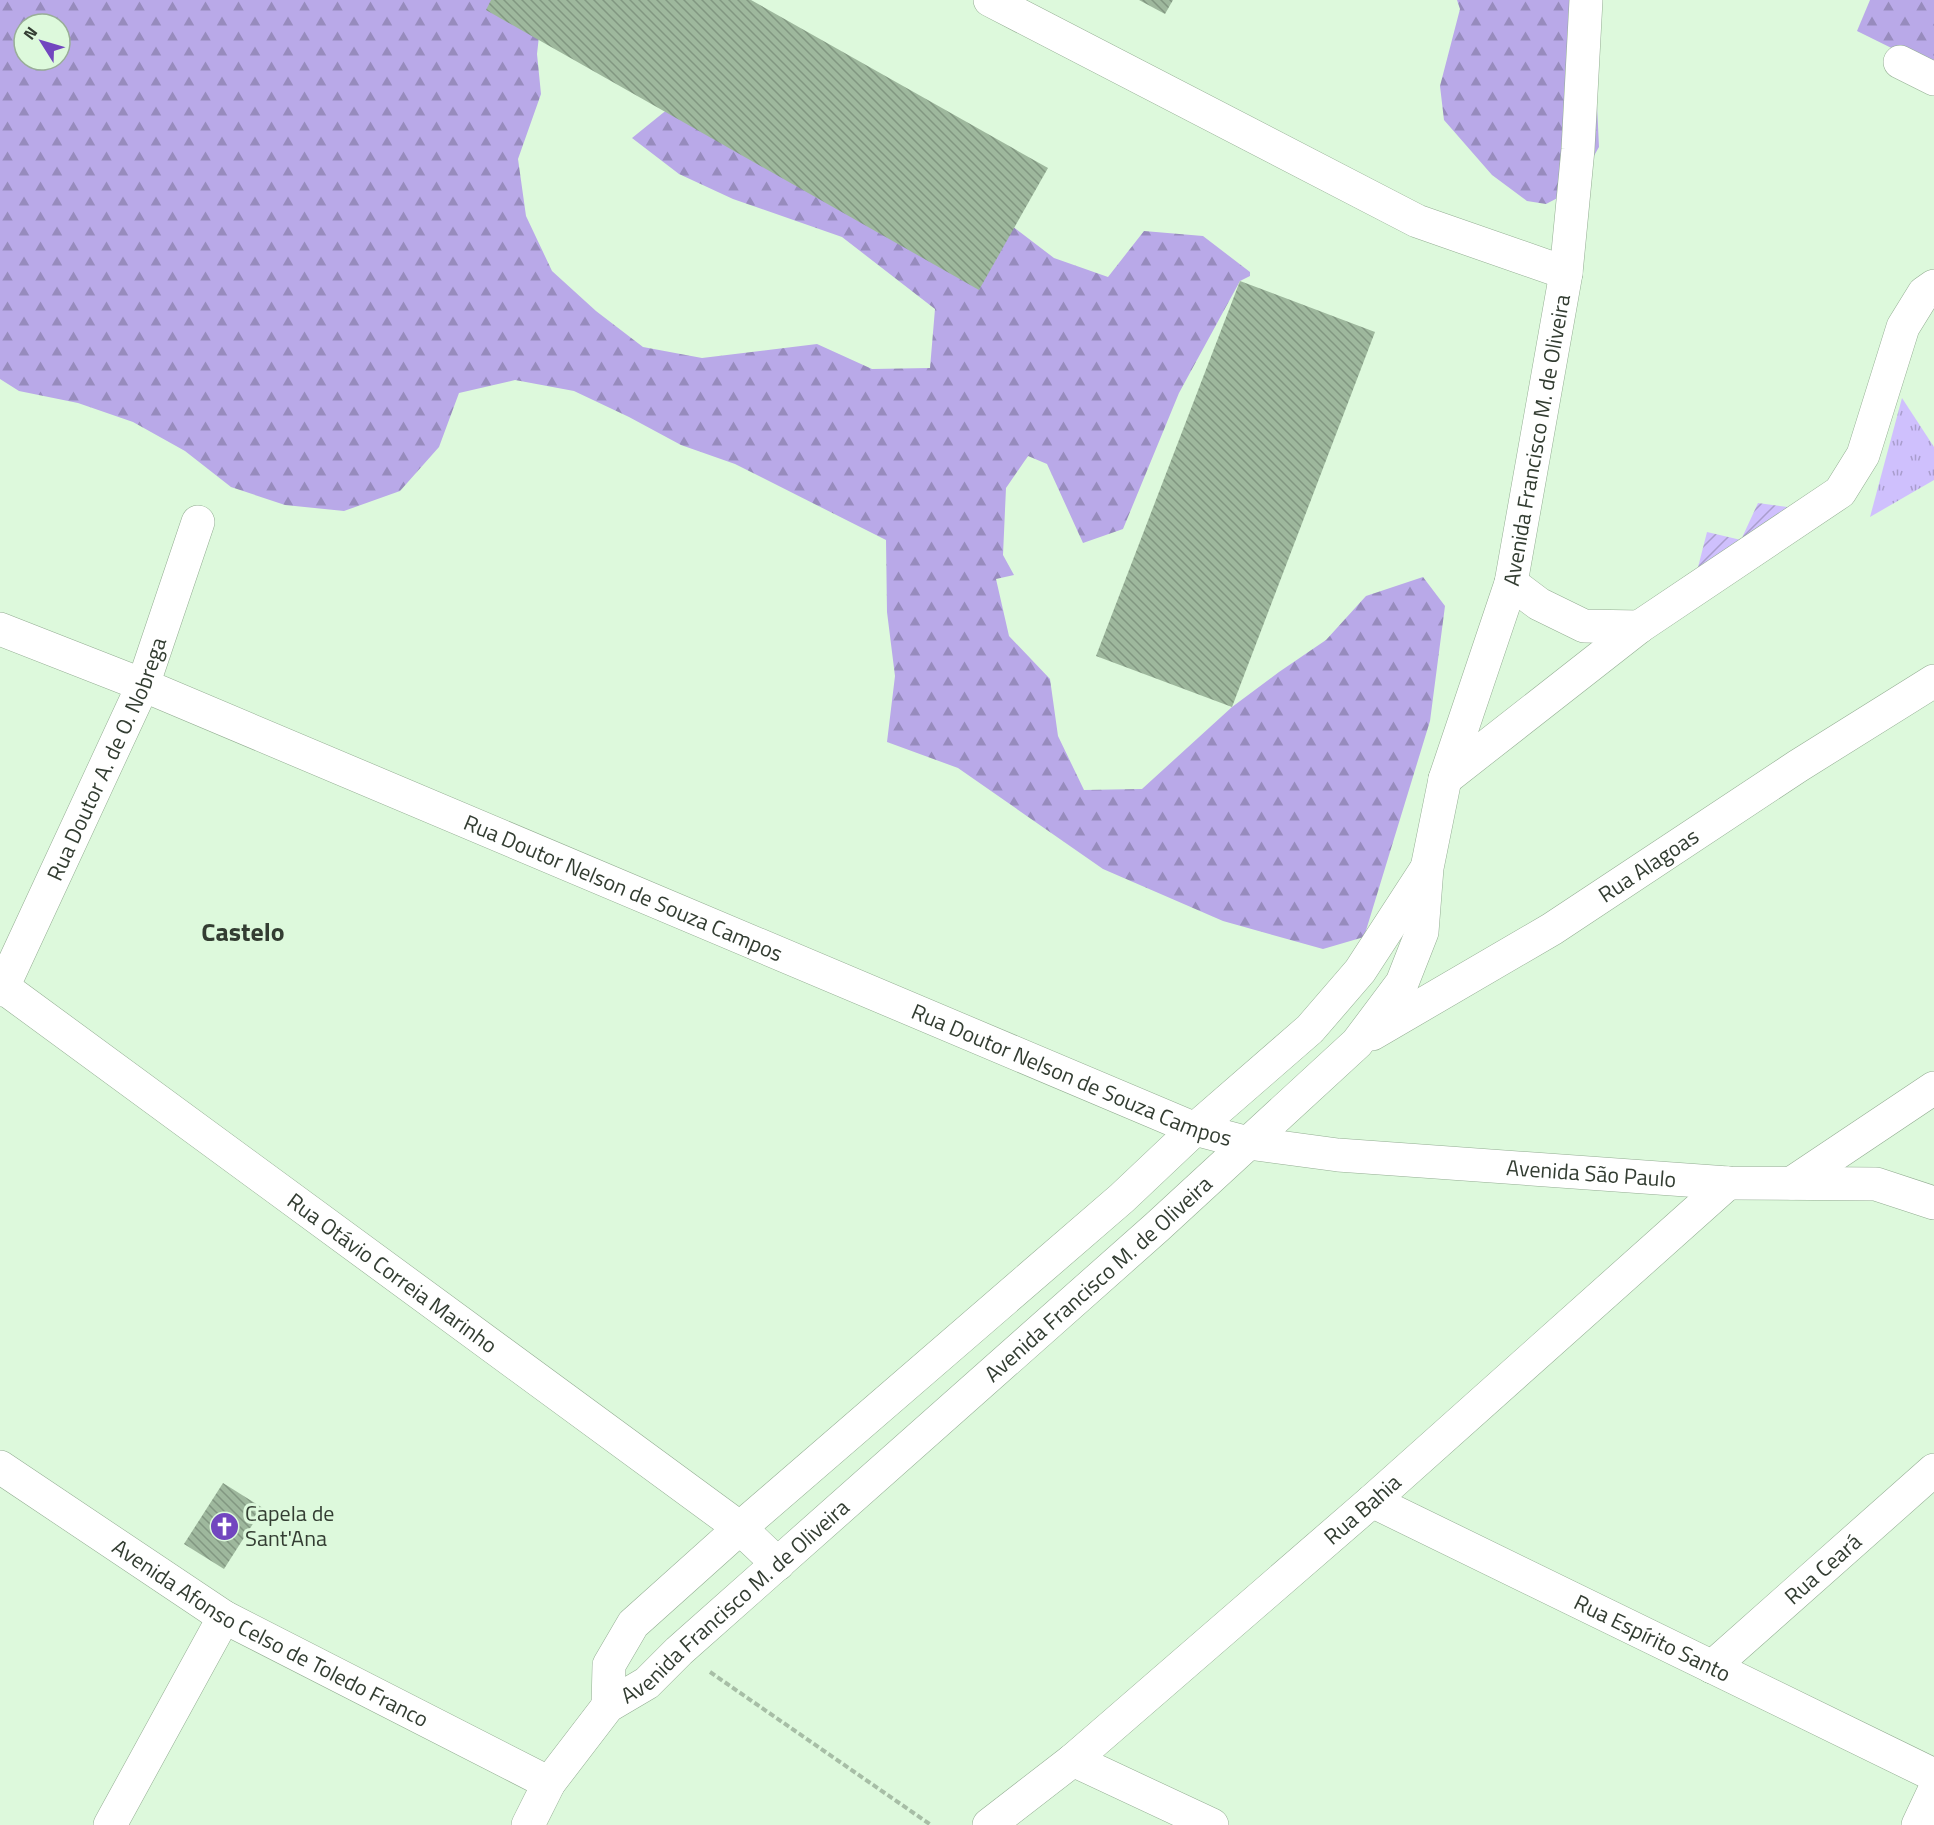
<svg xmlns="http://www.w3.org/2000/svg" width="1934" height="1825" font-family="'Titillium Web',sans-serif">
	<defs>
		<pattern id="grass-tufts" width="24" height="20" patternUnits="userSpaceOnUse" patternTransform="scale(1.5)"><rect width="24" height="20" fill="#cfc0fd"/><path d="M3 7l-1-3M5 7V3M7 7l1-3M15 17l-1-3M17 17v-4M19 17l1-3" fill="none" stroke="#a99dcd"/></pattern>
		<pattern id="forest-firs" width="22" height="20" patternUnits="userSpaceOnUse" patternTransform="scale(1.5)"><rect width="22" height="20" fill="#b9a9e8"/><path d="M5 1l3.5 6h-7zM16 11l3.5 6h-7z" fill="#978bbd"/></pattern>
		<pattern id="garden-furrows" width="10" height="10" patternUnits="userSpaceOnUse" patternTransform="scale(1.5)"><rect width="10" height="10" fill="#cfc0fd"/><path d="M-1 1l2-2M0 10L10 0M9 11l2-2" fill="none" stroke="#a99dcd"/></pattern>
		<pattern id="building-back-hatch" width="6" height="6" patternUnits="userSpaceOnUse" patternTransform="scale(1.5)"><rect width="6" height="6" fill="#9eb89d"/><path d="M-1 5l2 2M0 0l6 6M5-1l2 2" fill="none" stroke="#819781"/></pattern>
	</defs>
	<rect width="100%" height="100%" fill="#ddf9dc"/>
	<polygon fill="url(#grass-tufts)" points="1902,398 1934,447 1934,480 1870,517"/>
	<g fill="url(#forest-firs)" fill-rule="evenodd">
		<path d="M0,0H543L537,54L541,94L518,159L526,216L552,271L596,311L643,347L702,358L817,344L872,369L930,368L935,309L842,237L733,199L679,174L632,138L679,100L1008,223L1054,258L1108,277L1144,231L1203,236L1250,272V276L1240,281L1179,393L1123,529L1083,543L1047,464L1028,456L1006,488L1003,555L1014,575L996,579L1009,636L1050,679L1058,736L1084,790L1142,789L1232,707L1279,672L1326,640L1366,596L1423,577L1445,606L1430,721L1364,937L1323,949L1223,921L1103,869L958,768L887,742L895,676L887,612L886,540L735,464L681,445L629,417L574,391L515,380L459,393L439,447L400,491L344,511L285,505L231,487L185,451L133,422L78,403L19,391L0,379ZM24,24H60V60H24Z"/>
		<polygon points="1457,0 1592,0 1599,147 1575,189 1546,204 1527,201 1492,175 1444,120 1440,86 1460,9"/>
		<polygon points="1870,0 1934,0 1934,69 1857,31"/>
	</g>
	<polygon fill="url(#garden-furrows)" points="1758,503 1802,509 1695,579 1707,532 1741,540"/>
	<g fill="url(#building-back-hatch)">
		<polygon points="491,0 751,0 1048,168 979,290 486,10"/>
		<polygon points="1139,0 1173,0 1165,14"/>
		<polygon points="1240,281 1375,332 1232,707 1096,656"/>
		<polygon points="223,1483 263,1508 224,1569 184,1544"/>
	</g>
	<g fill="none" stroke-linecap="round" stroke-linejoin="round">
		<defs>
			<g id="minor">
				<polyline points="990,0 1417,221 1566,273"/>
				<polyline points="1900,62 1934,79"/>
				<polyline points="1511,583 1539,604 1584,626 1639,627"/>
				<path id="s1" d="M0,629L143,685L1195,1129L1248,1143L1338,1155L1728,1183L1876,1184L1934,1203"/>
				<polyline points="1445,779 1639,627 1840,492 1863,455 1903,327 1924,293 1934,286"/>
				<path id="s2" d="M3,987L740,1528L778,1564"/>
				<path id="s3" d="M0,990L3,987L143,685L198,522"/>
				<path id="s4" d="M1372,1034L1552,929L1798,766L1934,681"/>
				<polyline points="1792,1183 1934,1088"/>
				<path id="s5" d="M0,1467L224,1617L549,1783"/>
				<path id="s6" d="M1372,1501L1934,1775"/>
				<path id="s7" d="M1712,1667L1934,1470"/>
				<polyline points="608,1706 609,1665 633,1624 740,1528 1122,1198 1195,1129 1310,1029 1360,971 1425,871"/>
				<polyline points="1073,1760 1212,1825"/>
				<polyline points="110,1825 224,1617"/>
				<path id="s8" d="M528,1825L549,1783L608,1706L647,1683L679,1651L1157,1227L1357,1043L1402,983L1422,932L1427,868L1445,779L1511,583L1566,273L1578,149L1586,0"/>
				<path id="s9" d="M989,1825L1073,1760L1372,1501L1728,1183"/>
				<polyline points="1918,1825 1934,1791"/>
			</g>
		</defs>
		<use href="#minor" stroke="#93ad92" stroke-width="34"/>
		<polyline stroke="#a7bea6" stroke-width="4" stroke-dasharray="6 3" stroke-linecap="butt" points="710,1672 931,1825"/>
		<use href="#minor" stroke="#fff" stroke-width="33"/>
	</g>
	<defs>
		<symbol id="church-disc" viewBox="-11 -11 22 22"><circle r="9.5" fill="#7246bf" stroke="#ddf9dc"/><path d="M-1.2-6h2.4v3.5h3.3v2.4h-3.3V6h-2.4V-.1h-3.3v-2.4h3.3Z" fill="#fff"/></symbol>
	</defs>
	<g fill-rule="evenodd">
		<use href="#church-disc" x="208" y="1510" width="33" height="33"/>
	</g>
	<g text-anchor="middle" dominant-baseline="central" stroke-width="6" stroke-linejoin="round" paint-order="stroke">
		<g font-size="22" fill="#333d32" stroke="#ddf9dc">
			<text stroke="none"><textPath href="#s8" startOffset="1782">Avenida Francisco M. de Oliveira</textPath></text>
			<text stroke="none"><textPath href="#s3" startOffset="255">Rua Doutor A. de O. Nobrega</textPath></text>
			<text stroke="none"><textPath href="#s4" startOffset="324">Rua Alagoas</textPath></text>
			<text stroke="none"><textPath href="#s1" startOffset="675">Rua Doutor Nelson de Souza Campos</textPath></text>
			<text stroke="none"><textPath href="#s1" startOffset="1161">Rua Doutor Nelson de Souza Campos</textPath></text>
			<text stroke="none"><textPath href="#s1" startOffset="1695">Avenida São Paulo</textPath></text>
			<text stroke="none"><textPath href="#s2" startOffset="483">Rua Otávio Correia Marinho</textPath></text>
			<text stroke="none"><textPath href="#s8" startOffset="795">Avenida Francisco M. de Oliveira</textPath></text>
			<text stroke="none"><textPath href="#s9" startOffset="489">Rua Bahia</textPath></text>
			<text stroke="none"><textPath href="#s7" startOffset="148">Rua Ceará</textPath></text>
			<text stroke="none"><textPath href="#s8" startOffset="309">Avenida Francisco M. de Oliveira</textPath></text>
			<text stroke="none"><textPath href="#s5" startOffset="318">Avenida Afonso Celso de Toledo Franco</textPath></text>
			<text stroke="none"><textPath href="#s6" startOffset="312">Rua Espírito Santo</textPath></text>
		</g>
		<g font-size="22" fill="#333d32" stroke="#ddf9dc" text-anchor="start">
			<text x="245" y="1513">Capela de<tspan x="245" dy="25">Sant'Ana</tspan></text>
		</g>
		<g font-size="26" font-weight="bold" fill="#333d32" stroke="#ddf9dc">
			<text x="243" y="931">Castelo</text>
		</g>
	</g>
	<g transform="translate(42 42) rotate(307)"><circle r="28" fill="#ddf9dc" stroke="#99ae98" stroke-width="1.5"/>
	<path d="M0-4.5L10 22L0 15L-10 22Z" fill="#7246bf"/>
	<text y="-9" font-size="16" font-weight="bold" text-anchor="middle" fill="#333d32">N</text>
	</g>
</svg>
